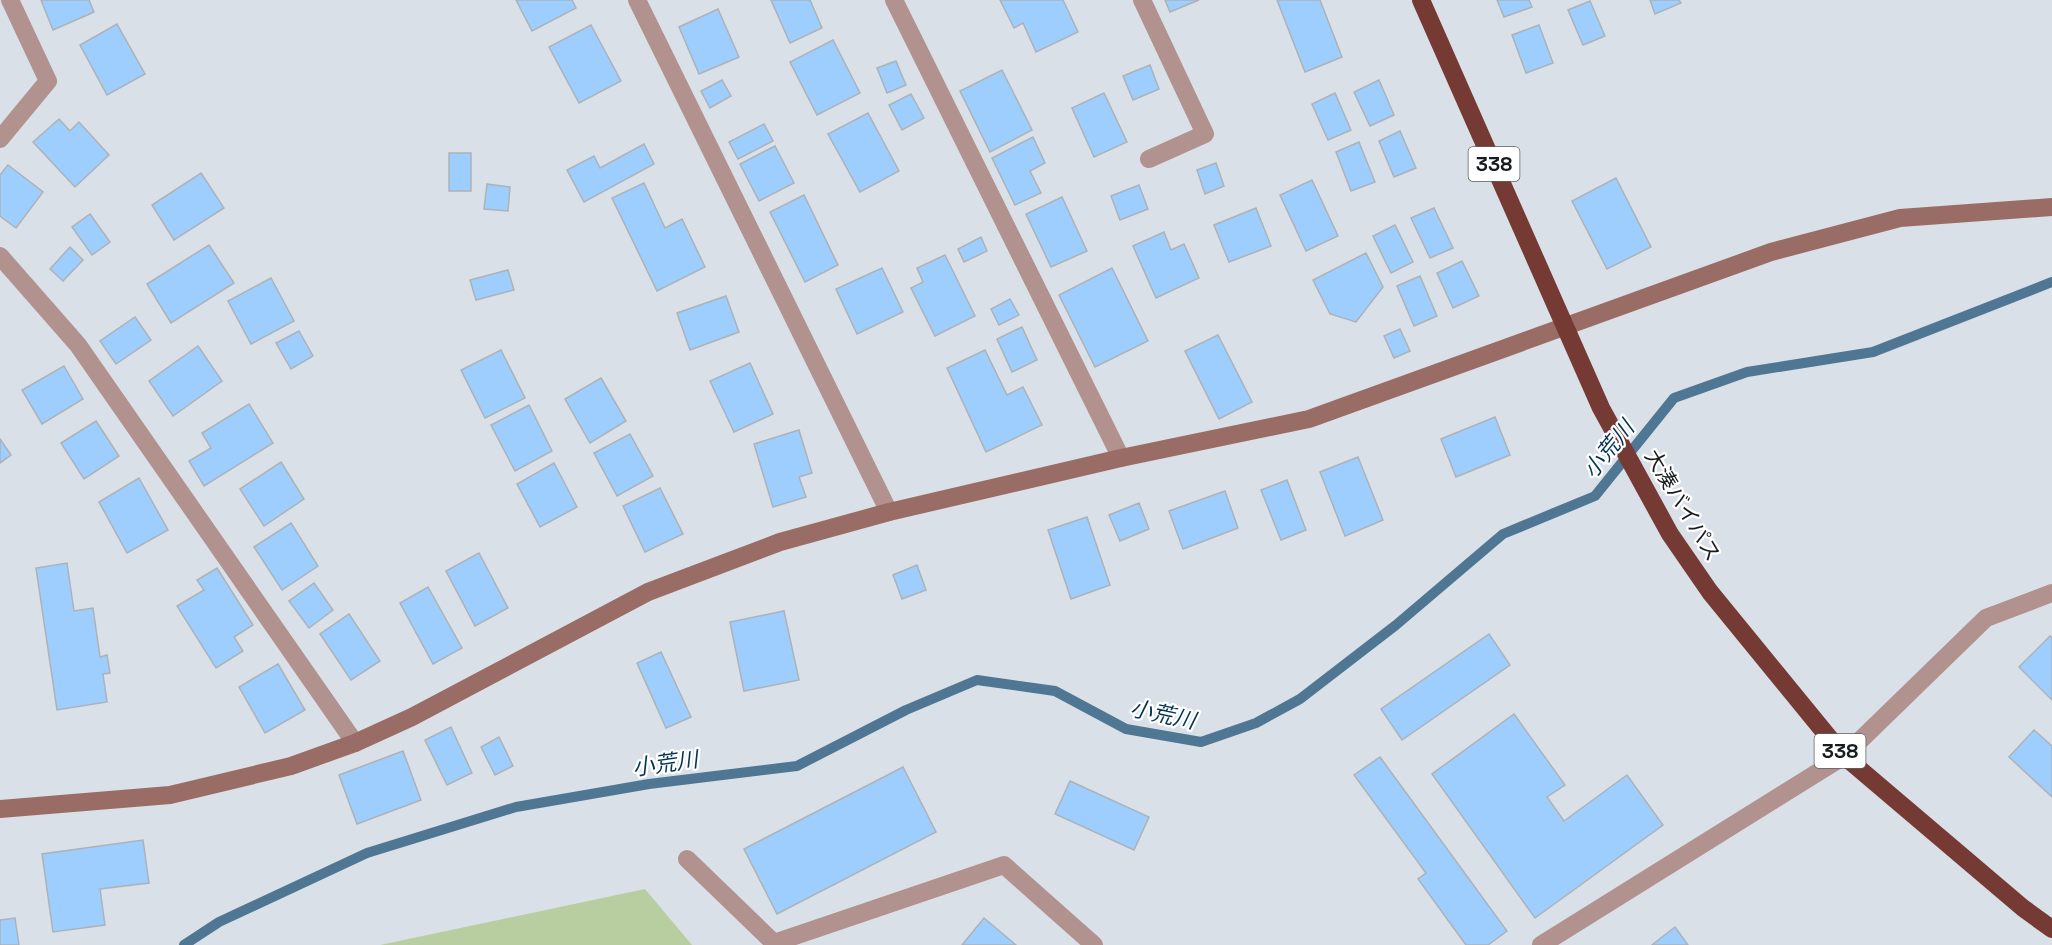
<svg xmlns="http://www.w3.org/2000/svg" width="2052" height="945" font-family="'Space Grotesk','Noto Sans JP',sans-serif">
	<rect width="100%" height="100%" fill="#dae0e7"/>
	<polygon fill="#b8cea1" points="645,889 692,945 380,945"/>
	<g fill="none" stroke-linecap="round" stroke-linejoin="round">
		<polyline stroke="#4f7794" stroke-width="10" points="184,945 219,922 367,853 516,807 649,784 797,766 906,710 977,680 1055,691 1126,729 1201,742 1256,723 1300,699 1396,625 1503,534 1595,496 1674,398 1747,372 1873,352 2052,282"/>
	</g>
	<g fill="#9ecefe" stroke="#acb2b8" stroke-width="1.5">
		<polygon points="41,0 89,0 94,12 53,30"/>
		<polygon points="516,0 572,0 576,8 532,31"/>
		<polygon points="771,0 810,0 822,28 790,43"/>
		<polygon points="1000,0 1063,0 1078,32 1036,52 1023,23 1014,28"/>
		<polygon points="1165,0 1199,0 1170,12"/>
		<polygon points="1277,0 1320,0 1342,57 1305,72"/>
		<polygon points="1497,0 1529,0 1532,7 1504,17"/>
		<polygon points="1650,0 1679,0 1681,3 1655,14"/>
		<polygon points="1590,1 1605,36 1583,45 1568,10"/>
		<polygon points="718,9 739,57 699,74 679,27"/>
		<polygon points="117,24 145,74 107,95 80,45"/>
		<polygon points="591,25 621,81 579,103 549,47"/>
		<polygon points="1539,25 1553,63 1526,73 1512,35"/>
		<polygon points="833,40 860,93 817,115 790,62"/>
		<polygon points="896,61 906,85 887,93 877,68"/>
		<polygon points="1150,65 1159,89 1133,100 1123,76"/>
		<polygon points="1002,70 1032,130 990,152 960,91"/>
		<polygon points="722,80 731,96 710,108 701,91"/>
		<polygon points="1379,80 1394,115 1370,126 1354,92"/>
		<polygon points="1104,93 1127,142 1094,157 1072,108"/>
		<polygon points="1335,93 1351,130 1328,140 1312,104"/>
		<polygon points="911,94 924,118 902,130 889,105"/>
		<polygon points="868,113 899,171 860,192 828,134"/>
		<polygon points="59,119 70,131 79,122 109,155 75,187 33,142"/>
		<polygon points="764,124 773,141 738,159 729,142"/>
		<polygon points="1400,131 1416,168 1394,177 1379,141"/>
		<polygon points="1033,137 1045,163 1030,171 1041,193 1015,205 992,158"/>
		<polygon points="1359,142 1375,182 1351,191 1336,152"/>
		<polygon points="644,144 654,164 584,202 567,170 594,156 600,168"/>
		<polygon points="775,146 794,183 759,201 740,164"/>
		<rect x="449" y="153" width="22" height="38"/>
		<polygon points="1216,163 1224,186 1205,194 1197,170"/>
		<polygon points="8,165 43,192 16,228 0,216 0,175"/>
		<polygon points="201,173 224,208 174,240 152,205"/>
		<polygon points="1616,178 1651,247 1607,269 1572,201"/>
		<polygon points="1312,180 1338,236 1306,251 1280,195"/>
		<polygon points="644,183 665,228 682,219 705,267 657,291 612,198"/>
		<polygon points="487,184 510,187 508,211 484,209"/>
		<polygon points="1139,185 1148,209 1120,220 1111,196"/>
		<polygon points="804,195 838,265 805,282 770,212"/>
		<polygon points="1062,197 1087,251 1051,267 1026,214"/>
		<polygon points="1256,208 1271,246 1229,262 1214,225"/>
		<polygon points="1434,208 1453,248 1430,258 1411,218"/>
		<polygon points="90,214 110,242 92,255 72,227"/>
		<polygon points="1395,225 1413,262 1391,273 1373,236"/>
		<polygon points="1164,232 1171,250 1184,244 1199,278 1156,298 1133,246"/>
		<polygon points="981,237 987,251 964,262 958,249"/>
		<polygon points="209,245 234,283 171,323 147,284"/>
		<polygon points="70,247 83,260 63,281 50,269"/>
		<polygon points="1366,253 1383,287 1356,322 1330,314 1313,280"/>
		<polygon points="945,255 975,316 935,336 911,288 923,282 917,268"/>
		<polygon points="1462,261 1479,296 1453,308 1437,273"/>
		<polygon points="882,268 903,312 857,334 836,289"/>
		<polygon points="1112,268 1148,341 1095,367 1059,295"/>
		<polygon points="508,270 514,290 476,300 470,280"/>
		<polygon points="1420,276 1437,316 1414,326 1397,286"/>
		<polygon points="271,278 294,321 251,344 228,301"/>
		<polygon points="726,296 739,332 690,350 677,313"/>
		<polygon points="1010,299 1019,315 999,325 991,309"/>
		<polygon points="135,317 151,340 116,364 100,341"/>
		<polygon points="1022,327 1037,360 1012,372 997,339"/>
		<polygon points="1400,329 1410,351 1394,358 1384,336"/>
		<polygon points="299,331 313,356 291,369 276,343"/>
		<polygon points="1218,335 1252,402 1219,419 1185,351"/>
		<polygon points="198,346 222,381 173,416 149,381"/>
		<polygon points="501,350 525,398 485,418 461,370"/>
		<polygon points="985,350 1007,395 1023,387 1042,425 986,452 947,368"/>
		<polygon points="750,363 773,414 734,432 710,381"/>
		<polygon points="64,366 83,399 42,424 22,390"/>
		<polygon points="601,378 626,421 590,443 565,399"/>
		<polygon points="249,404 273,443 204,486 189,461 211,448 202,433"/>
		<polygon points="529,405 552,451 515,471 491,425"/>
		<polygon points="1495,417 1510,455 1456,477 1441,439"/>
		<polygon points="96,421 119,456 84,479 61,443"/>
		<polygon points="799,430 812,473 799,477 806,497 773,507 754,444"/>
		<polygon points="630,434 653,476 617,496 594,453"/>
		<polygon points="0,439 11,455 0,463"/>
		<polygon points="1358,457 1383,520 1345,536 1320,472"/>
		<polygon points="281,462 304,499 264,526 240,489"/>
		<polygon points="554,463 577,507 540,527 517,484"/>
		<polygon points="139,478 168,530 127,553 99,502"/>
		<polygon points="1287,480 1306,530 1281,540 1261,490"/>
		<polygon points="660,488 683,534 645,552 623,506"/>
		<polygon points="1225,491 1238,528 1183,549 1169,511"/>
		<polygon points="1139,503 1149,529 1120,541 1109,515"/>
		<polygon points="1087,517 1110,585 1071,599 1048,530"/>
		<polygon points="291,523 318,566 282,590 254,547"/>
		<polygon points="479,553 508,608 475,626 446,571"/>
		<polygon points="67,563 74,611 93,608 100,657 107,655 110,673 103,674 107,702 57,710 36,568"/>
		<polygon points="917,565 926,590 902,599 893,575"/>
		<polygon points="217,568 253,625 234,637 243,651 216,668 177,606 204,590 197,580"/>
		<polygon points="314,583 333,610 309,628 289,601"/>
		<polygon points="428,587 462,648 433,664 400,603"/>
		<polygon points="784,611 799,680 744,691 730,622"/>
		<polygon points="349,614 380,661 351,680 320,634"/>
		<polygon points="1489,634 1510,665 1402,740 1381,709"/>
		<polygon points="2050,636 2052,638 2052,700 2019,667"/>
		<polygon points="661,652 691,717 666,728 637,663"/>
		<polygon points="278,664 305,710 265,733 239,687"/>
		<polygon points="1514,714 1565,785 1547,797 1564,821 1627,775 1663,825 1535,918 1432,774"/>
		<polygon points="451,727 472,773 447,785 425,740"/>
		<polygon points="2034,730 2052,746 2052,797 2009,757"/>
		<polygon points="499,737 513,766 495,775 481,747"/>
		<polygon points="403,751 421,800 357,824 339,775"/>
		<polygon points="1380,757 1507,931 1488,945 1466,945 1418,879 1426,873 1354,775"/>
		<polygon points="903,767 936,832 777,914 744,849"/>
		<polygon points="1070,781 1149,817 1134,850 1055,814"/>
		<polygon points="143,840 149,883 100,889 105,925 53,932 42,854"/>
		<polygon points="15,918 19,945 0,945 0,920"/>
		<polygon points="984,918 1016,945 962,945"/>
		<polygon points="1675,927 1688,945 1652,945"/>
	</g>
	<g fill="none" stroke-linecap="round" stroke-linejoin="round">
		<g stroke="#b1928e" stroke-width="18">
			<polyline points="687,859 774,943 1004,865 1094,945"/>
			<polyline points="1541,945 1844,756"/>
		</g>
		<g stroke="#b1928e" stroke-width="18">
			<polyline points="637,0 889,512"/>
			<polyline points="894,0 1121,458"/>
			<polyline points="1142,0 1205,134 1149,159"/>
			<polyline points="0,139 48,81 10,0"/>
			<polyline points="0,256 78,345 355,743"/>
			<polyline points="1844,756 1986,618 2052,593"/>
		</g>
		<polyline stroke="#996d66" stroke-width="18" points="0,809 170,795 291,766 355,743 412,717 648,592 780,542 889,512 1121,458 1309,419 1771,252 1900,218 2052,207"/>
		<polyline stroke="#753a33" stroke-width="18" points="1421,0 1601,408 1670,534 1710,592 1844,756 2023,908 2052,929"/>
	</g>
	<g text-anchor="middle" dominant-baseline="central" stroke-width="4.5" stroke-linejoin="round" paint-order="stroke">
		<g fill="#fff" stroke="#5e6062" stroke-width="1.5">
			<rect x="1468.5" y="147" width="51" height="34" rx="4.5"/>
			<rect x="1814.5" y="734" width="51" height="34" rx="4.5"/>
		</g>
		<g font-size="20" font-weight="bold" fill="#191c1e">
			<text x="1494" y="164">338</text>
			<text x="1840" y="751">338</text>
		</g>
		<g font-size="21" fill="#191c1e" stroke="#fff">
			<text transform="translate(1683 505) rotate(59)">大湊バイパス</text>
		</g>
		<g font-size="22" font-style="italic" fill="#053551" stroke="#fff">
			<text transform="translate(1608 449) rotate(-51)">小荒川</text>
			<text transform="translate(1163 714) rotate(12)">小荒川</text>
			<text transform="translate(665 763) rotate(-8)">小荒川</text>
		</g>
	</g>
</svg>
